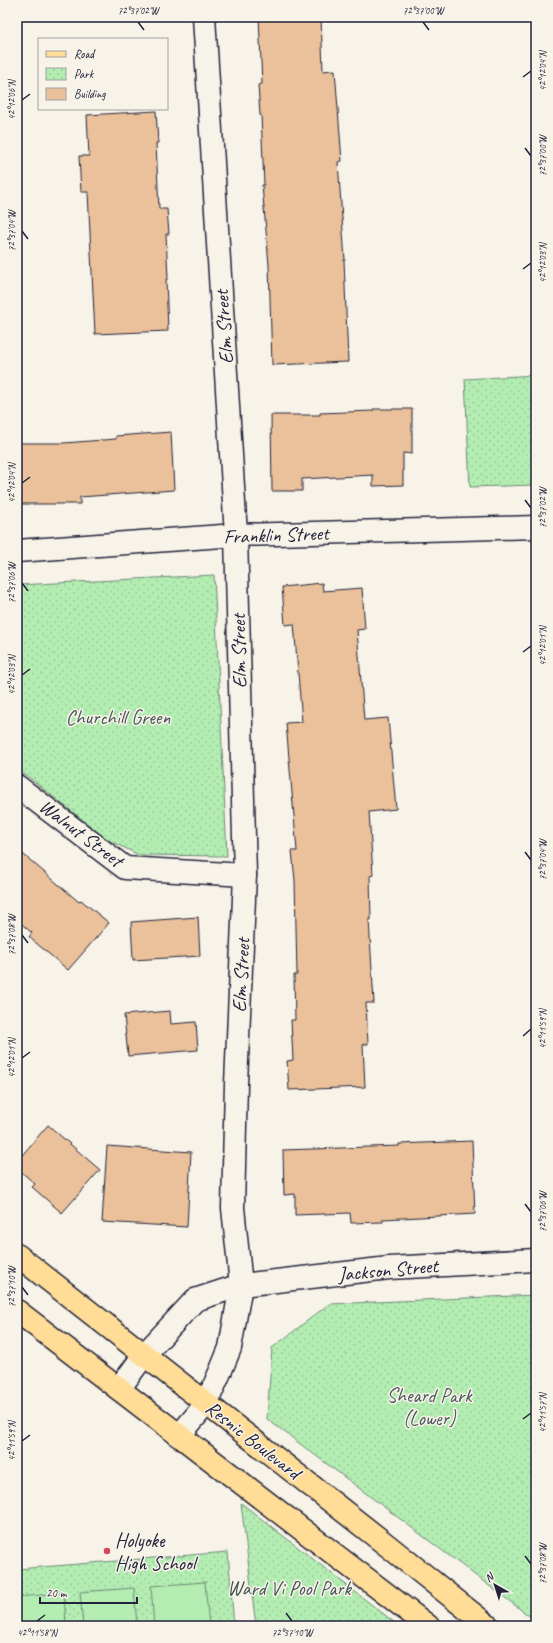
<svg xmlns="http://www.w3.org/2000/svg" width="553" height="1643" font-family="Caveat,sans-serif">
	<defs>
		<pattern id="park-dots" width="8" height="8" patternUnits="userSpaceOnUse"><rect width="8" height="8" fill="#b3edb2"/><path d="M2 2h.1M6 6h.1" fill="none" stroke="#9acb9a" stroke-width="1.8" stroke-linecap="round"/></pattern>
	</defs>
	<rect width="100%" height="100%" fill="#f7f3e8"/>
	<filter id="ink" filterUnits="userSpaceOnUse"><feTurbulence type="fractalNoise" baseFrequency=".025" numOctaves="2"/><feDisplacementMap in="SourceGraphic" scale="8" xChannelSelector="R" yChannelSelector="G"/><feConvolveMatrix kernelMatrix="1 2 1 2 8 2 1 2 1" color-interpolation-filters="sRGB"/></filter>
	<g filter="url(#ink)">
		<g fill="url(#park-dots)" stroke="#6a8876">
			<polygon points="536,375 536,485 470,487 465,379"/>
			<polygon points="214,575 227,856 139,855 108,840 17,768 17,585"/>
			<polygon points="536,1295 536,1621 267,1419 272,1348 329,1304"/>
			<polygon points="241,1503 399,1626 256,1626"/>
			<polygon points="228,1552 234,1626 17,1626 17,1569"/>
		</g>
		<g fill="#b3edb2" stroke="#6a8876">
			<polygon points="205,1582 209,1626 154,1626 151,1586"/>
			<polygon points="134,1588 137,1626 83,1626 80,1592"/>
			<polygon points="64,1593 66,1626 17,1626 17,1597"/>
		</g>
		<g fill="#eac19a" stroke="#22223b">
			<polygon points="259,17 321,17 323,71 335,70 342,161 338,162 345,260 344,260 348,362 272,365 269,265 262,185 264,185 261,115 260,115 258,85 262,84"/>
			<polygon points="156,111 158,143 156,143 159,209 167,209 169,234 166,234 168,279 166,279 168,331 95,334 88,192 81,192 79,156 89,156 87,115"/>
			<polygon points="373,409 412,409 412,454 403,453 403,485 373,486 373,475 302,479 302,491 272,491 271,415 320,415 320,413 373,411"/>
			<polygon points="171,432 174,490 80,497 80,504 17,504 17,443 64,443 116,439 116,436"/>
			<polygon points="322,583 323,591 362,588 365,629 357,630 364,720 388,718 396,809 369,812 373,875 370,876 371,920 369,920 374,1003 366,1003 368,1044 363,1044 365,1087 289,1090 287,1061 293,1060 291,1020 295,1020 294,975 297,975 295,880 292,851 297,851 286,723 302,722 294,624 285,625 282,587"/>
			<polygon points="17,849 79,902 81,900 109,923 68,970 29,937 32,933 17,920"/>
			<polygon points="198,917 200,956 133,960 131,922"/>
			<polygon points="170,1011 171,1024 196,1022 198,1050 128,1056 124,1015"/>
			<polygon points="48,1125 100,1170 62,1213 32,1187 35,1184 17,1168 17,1161"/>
			<polygon points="472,1141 475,1214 383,1219 383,1222 351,1223 350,1213 295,1215 295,1194 284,1195 283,1150 399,1146 399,1144"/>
			<polygon points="107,1146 191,1152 187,1227 102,1222"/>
		</g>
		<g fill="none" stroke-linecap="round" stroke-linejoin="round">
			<defs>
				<g id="street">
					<polyline points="204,17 236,535 245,875 236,1084 233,1208 241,1285"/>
					<polyline points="17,551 236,535 536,527"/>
					<polyline points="17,786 125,868 245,875"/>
				</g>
				<g id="secondary">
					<polyline points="119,1389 144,1355 195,1300 241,1285 389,1268 536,1260"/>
					<polyline points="179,1436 206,1404 221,1370 230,1348 241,1285"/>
				</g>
				<g id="primary">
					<polyline points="17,1255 388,1546 488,1626"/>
					<polyline points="17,1311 428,1626"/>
				</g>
			</defs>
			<use href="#street" stroke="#22223b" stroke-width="25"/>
			<use href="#secondary" stroke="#22223b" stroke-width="25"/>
			<use href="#primary" stroke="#22223b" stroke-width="25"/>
			<use href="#street" stroke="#f7f3e8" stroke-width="22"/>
			<use href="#secondary" stroke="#f7f3e8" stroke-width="22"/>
			<use href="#primary" stroke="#ffdd96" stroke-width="22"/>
		</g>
	</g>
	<path fill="none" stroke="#22223b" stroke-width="1.5" d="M138,22L144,30M423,22L429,30M523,77L531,71M22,100L30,94M525,148L531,156M22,231L28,239M523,269L531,263M22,483L30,477M525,500L531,508M22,583L28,591M523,652L531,646M22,675L30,669M525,852L531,860M22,935L28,943M523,1036L531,1029M22,1058L30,1052M525,1204L531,1212M22,1287L28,1295M523,1419L531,1413M22,1441L30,1435M525,1556L531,1564M286,1613L292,1621M37,1621L45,1615"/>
	<circle fill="#d1495b" stroke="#f7f3e8" stroke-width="1.5" cx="107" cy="1551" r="4"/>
	<g text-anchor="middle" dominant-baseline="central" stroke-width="3" stroke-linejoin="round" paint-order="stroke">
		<g font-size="20" fill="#22223b" stroke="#f7f3e8">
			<text transform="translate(224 327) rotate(-94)">Elm Street</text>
			<text transform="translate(276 535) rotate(-2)">Franklin Street</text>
			<text transform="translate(239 651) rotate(-91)">Elm Street</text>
			<text transform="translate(81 833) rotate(37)">Walnut Street</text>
			<text transform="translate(241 975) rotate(-87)">Elm Street</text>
			<text transform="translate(388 1270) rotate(-5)">Jackson Street</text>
			<text transform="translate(253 1440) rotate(38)">Resnic Boulevard</text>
		</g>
		<g font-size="20" fill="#465559" stroke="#f7f3e8">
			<text x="118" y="717">Churchill Green</text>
			<text x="429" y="1395">Sheard Park<tspan x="429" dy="23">(Lower)</tspan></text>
			<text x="289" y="1588">Ward Vi Pool Park</text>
		</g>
		<g font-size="20" fill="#22223b" stroke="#f7f3e8" text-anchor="start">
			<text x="115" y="1540">Holyoke<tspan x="115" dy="23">High School</tspan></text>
		</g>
	</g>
	<rect width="553" height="1643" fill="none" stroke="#f7f3e8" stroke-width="44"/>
	<rect x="38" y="38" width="130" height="72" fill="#f7f3e8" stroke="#a29fa3"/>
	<rect x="46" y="51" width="20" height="6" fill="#ffdd96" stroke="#a29fa3"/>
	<text x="74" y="58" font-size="12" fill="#22223b">Road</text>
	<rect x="46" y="68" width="20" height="12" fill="url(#park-dots)" stroke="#a29fa3"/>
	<text x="74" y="78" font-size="12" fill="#22223b">Park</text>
	<rect x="46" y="88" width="20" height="12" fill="#eac19a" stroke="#a29fa3"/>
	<text x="74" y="98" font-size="12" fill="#22223b">Building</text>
	<g transform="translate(495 1585) rotate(321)" stroke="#f7f3e8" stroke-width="3" paint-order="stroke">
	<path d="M0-3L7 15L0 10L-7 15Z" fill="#22223b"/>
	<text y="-6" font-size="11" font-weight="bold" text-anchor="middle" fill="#22223b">N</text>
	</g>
	<path d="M40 1597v6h97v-6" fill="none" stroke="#22223b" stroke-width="2"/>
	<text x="46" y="1597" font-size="12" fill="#22223b" stroke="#f7f3e8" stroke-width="3" paint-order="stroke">20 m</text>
	<rect x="22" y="22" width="509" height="1599" fill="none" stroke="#22223b" stroke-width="1.5"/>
	<g font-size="10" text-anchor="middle" fill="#22223b">
		<text x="138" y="14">72°37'02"W</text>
		<text x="423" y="14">72°37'00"W</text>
		<text transform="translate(542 71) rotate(-90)" y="4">42°12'04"N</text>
		<text transform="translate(11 100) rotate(-90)" y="4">42°12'06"N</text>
		<text transform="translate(542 156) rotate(-90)" y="4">72°37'00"W</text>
		<text transform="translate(11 231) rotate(-90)" y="4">72°37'04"W</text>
		<text transform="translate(542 263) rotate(-90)" y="4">42°12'03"N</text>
		<text transform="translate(11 483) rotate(-90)" y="4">42°12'04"N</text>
		<text transform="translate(542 508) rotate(-90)" y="4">72°37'02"W</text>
		<text transform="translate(11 583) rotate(-90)" y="4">72°37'06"W</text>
		<text transform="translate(542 646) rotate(-90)" y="4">42°12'01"N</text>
		<text transform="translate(11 675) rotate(-90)" y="4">42°12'03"N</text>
		<text transform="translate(542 860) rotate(-90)" y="4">72°37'04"W</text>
		<text transform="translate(11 935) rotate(-90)" y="4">72°37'08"W</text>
		<text transform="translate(542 1029) rotate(-90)" y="4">42°11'59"N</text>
		<text transform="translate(11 1058) rotate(-90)" y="4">42°12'01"N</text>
		<text transform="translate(542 1212) rotate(-90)" y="4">72°37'06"W</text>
		<text transform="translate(11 1287) rotate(-90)" y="4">72°37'10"W</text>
		<text transform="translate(542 1413) rotate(-90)" y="4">42°11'57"N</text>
		<text transform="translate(11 1441) rotate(-90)" y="4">42°11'59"N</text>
		<text transform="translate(542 1564) rotate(-90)" y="4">72°37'08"W</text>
		<text x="37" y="1636">42°11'58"N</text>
		<text x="292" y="1636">72°37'10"W</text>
	</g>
</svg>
